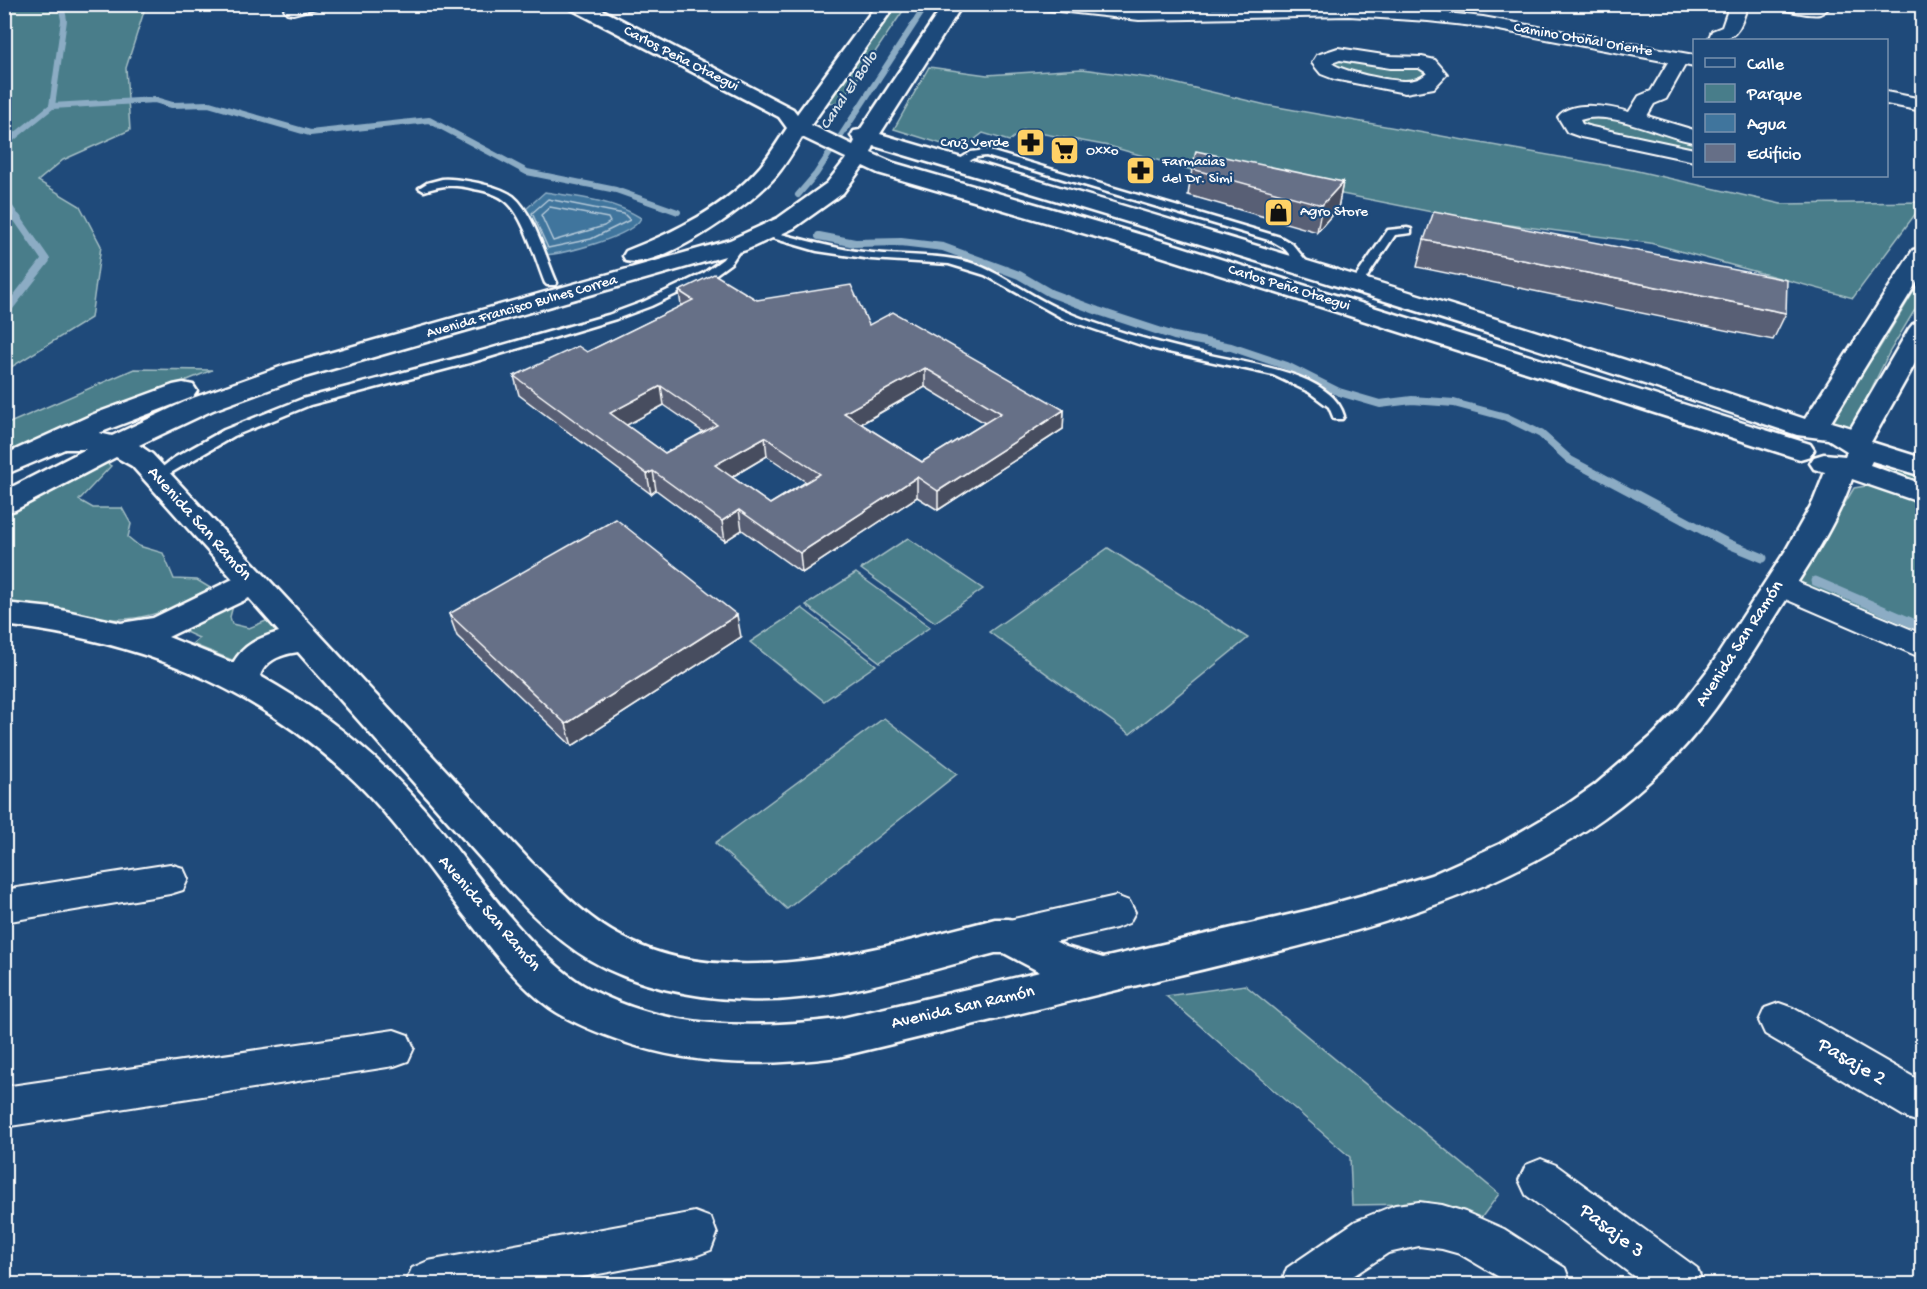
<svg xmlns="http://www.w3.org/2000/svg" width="1927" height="1289" font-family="'Gochi Hand',sans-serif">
	<rect width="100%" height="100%" fill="#1f4a7a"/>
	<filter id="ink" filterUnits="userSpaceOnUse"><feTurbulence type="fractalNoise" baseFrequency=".0167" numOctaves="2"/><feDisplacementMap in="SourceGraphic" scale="12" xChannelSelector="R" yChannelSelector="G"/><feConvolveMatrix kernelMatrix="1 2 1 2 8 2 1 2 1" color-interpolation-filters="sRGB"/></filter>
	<g filter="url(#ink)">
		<g fill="#487d8a" stroke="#a4bec4" stroke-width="1.5">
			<polygon points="146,5 126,68 130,130 63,160 38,181 80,206 101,246 91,318 5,371 5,5"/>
			<polygon points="890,5 907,5 840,104 826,102"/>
			<polygon points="1333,58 1413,63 1430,70 1429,77 1409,85 1343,73 1326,63"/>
			<polygon points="929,67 987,75 1082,69 1157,79 1266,105 1633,170 1781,204 1922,202 1922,205 1853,298 1650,243 1472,220 1267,179 1246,186 1109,146 1023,130 1009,141 983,133 961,150 894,129"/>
			<polygon points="1581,115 1624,119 1694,138 1694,150 1578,126"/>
			<path d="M1922,278V298L1890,351L1853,426C1844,429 1837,427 1831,420L1855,378L1877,352Z"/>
			<polygon points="134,369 212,370 91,419 5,457 5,425"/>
			<path d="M99,458L111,466L79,500L93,508H122L131,524L128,537L139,546L163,553L174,579L197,580L212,589C180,606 148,621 110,619C75,616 40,603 5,603L4,511Z"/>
			<polygon points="1874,459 1881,460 1922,474 1922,487 1876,471 1871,465"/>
			<polygon points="1872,485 1922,504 1922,638 1797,584 1854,488"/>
			<polygon points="908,538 983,589 935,622 861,569"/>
			<polygon points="1108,548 1248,638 1130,734 989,632"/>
			<polygon points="856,573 930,627 880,662 806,605"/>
			<polygon points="234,602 230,617 232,624 249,628 271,619 284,634 232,660 192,644 199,638 181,630"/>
			<polygon points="802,608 876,665 824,701 750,642"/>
			<polygon points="884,718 957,774 787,909 715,843"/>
			<polygon points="1245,985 1499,1194 1479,1221 1413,1204 1352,1205 1350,1157 1166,996"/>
		</g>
		<path fill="#40759d" stroke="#8cacc4" stroke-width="1.5" d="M545,192C577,197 613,200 641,218C632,237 564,254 543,255L525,210Z"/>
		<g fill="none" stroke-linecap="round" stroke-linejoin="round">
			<g stroke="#b3c8d8" stroke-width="1.5">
				<polygon points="548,199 624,214 630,220 591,239 548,248 532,213"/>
				<polygon points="550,207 608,218 610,222 604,226 553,241 541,215"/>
			</g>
			<g stroke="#8cacc4" stroke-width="6">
				<polyline points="52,106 155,100 172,105 209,104 310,133 429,120 527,172 616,190 678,212"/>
				<polyline points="4,145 52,106 64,20 61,4"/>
				<polyline points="798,195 816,174 927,4"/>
				<polyline points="4,199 18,219"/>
			</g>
			<g stroke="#8cacc4" stroke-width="8">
				<polyline points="819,236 855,243 901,242 943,247 1019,275 1050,293 1098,311 1174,336 1231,347 1287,366 1339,392 1380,404 1412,400 1454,403 1506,417 1541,434 1570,460 1638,496"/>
				<polyline points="4,314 46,260 17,218"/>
			</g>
			<g stroke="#8cacc4" stroke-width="9">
				<polyline points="1635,494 1729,544 1763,558"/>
				<polyline points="1815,581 1922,627"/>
			</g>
			<defs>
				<g id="service">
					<polygon points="986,150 1280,237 1292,244 1313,269 1307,272 1303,271 1284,248 1272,241 986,156 977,157 957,167 952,164 971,152"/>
					<path d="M442,179C454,178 466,181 478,183C490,186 503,189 513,196C534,213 546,259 557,283L555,285H547L545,283C536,261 525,219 508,203C499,194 486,191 474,189C453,184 444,185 424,191L419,188L427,183Z"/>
					<polygon points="1407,228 1411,229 1411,233 1395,235 1361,286 1353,286 1351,284 1388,230"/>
					<path d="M766,230C802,239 836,250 873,253C904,256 937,254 968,262C1001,272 1026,294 1057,308C1103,329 1155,342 1205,354C1243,363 1332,372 1344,416L1342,419H1334L1329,407L1309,392L1273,375L1150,348L1064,319L985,275L949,264L871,259L817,251L762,235L761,233Z"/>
					<polygon points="738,242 743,245 731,263 712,277 651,306 616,319 473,362 310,405 234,436 157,481 150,477 174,458 224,430 302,399 465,356 608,315 643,302 704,273 723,259 734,243"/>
				</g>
				<g id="minor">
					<polygon points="319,4 316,8 293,14 287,13 284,9 289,4"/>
					<path d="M1032,4H1093L1139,10L1349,6L1428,11L1483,17L1694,55V67L1685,65L1666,99L1654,104L1647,116L1694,130V142C1662,137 1611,109 1580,120L1582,124L1592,127L1694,149V161L1581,137L1567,132L1558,117C1571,99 1611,107 1629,112L1639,96L1651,91L1668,62L1483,27L1428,21L1349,16L1139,20L1041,9Z"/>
					<path d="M1730,4H1748C1739,31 1738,40 1708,40L1712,31L1722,27Z"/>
					<path d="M1772,4H1832C1828,9 1825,12 1820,14C1812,16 1778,10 1772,4Z"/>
					<path d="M1338,48L1390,56L1422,57L1435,60L1447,74L1434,88L1405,93L1334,79L1321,74L1312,63L1317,55ZM1340,60L1390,68H1419L1427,73C1421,79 1414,81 1405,81C1391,81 1341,72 1332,63Z"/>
					<polygon points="1886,92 1922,99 1922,111 1886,104"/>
					<polygon points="1780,575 1922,634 1922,658 1769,592 1765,585 1769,578"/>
					<polygon points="170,864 183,868 188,879 183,890 170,894 4,922 4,890"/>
					<polygon points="1116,896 1129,901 1135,912 1129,923 1116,928 1009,952 996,948 990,936 996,924 1009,920"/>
					<polygon points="1779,1003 1793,1008 1922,1082 1922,1123 1907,1118 1765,1034 1759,1021 1765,1008"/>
					<polygon points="394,1030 408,1035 414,1048 408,1061 394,1066 4,1127 4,1087"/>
					<polygon points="1541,1159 1556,1165 1697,1268 1703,1284 1644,1284 1526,1195 1519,1180 1526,1165"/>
					<polygon points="1419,1202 1442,1205 1465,1212 1504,1229 1565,1268 1571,1284 1511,1284 1460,1254 1442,1249 1419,1246 1388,1253 1341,1284 1281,1284 1287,1268 1356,1221 1395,1205"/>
					<polygon points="695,1212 711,1218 717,1234 711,1250 695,1256 545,1284 405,1284 412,1268 428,1261"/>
				</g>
				<path id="tertiary" d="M567,4H591L793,109L797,114L877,4H896L811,125L853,145L855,141L851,136L854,131L860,130L944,4H963L880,134C1189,225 1499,316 1805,419L1913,250L1922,248V274L1831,422L1851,428L1909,329L1913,324L1922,321V351L1871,442L1922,458V476L1872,461L1870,465L1922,484V503L1852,479C1835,529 1802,574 1774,619C1737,678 1703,734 1651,780C1518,900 1343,936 1175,976C1063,1003 950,1030 838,1057C761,1067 686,1066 613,1038C591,1030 569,1021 550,1008C520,986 495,955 472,925C431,874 394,816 345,772C246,682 136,641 4,625V603L52,608L121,623L153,618L233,579L132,466L116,457L15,510L4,513V491L86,449H65L4,475V455L94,414L173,385L183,383L193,385L197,391L193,397L99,433L112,436L193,398L283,366L730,240L778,218L827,183L845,160L846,158L802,137C794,150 786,164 776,176C753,203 662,270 626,261L623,256L626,251C675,232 725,207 760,167C770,155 778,141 787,128L779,117L569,8ZM874,146C1183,238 1492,331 1797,435L1828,439L1847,451L1845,456L1824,454L1814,457L1810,463L1814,469L1825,472L1813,502L1786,550L1708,670L1678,709L1652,736L1595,785L1565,806L1500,844L1431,875L1378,891L1310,910L1103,958L1066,947L1023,924L1009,919H995C885,947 729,995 622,937C587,919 559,889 531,862L152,454L139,445L213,410L301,378L746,250L794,228L843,193L863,166L878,173L1151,253L1790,456L1800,459L1810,456L1814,450L1810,444L1169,243L894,163L871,153ZM249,598L279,632C259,638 244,644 233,663L168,637ZM298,652C352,713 406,774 460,835C500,879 539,930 590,960C637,987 694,998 747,1000C831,1003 915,974 995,953H1004L1040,972L838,1019C754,1029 666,1030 590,989C532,958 473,868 431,817C382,758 326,713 260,676C265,660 283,654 298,652Z"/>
			</defs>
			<use href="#service" stroke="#fff" stroke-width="5"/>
			<use href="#minor" stroke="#fff" stroke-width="4"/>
			<use href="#tertiary" stroke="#fff" stroke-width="5"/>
			<use href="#service" fill="#1f4a7a" fill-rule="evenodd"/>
			<use href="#minor" fill="#1f4a7a" fill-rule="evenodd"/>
			<use href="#tertiary" fill="#1f4a7a" fill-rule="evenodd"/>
		</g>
		<g fill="#585f74" stroke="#fff" stroke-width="1.5" fill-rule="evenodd">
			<polygon points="1192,169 1343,182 1338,208 1317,232 1188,195"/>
			<polygon points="1424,240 1786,313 1773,340 1417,267"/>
			<path d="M679,291L757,300L869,325L1064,410L1063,429L938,510L917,497L802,573L742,530L725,541L656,490L651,494L519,395L514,376L587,352L681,306ZM925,387L985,423L922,462L861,424ZM664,405L703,432L665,453L626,425ZM767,456L806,482L770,504L732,477Z"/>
			<polygon points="449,614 741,637 572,746 457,636"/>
		</g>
		<g fill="#474e5e" stroke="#fff" stroke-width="1.5">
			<polygon points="1343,182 1338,208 1317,232 1322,205"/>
			<polygon points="925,368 925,387 846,432 844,413"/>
			<polygon points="661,386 664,405 614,432 610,413"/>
			<polygon points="1064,410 1063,429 938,510 938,491"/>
			<polygon points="765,437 767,456 718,485 715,465"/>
			<polygon points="653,471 656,490 651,494 647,474"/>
			<polygon points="917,477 917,497 802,573 800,553"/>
			<polygon points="739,510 742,530 725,541 722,521"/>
			<polygon points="737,615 741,637 572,746 566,724"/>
		</g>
		<g fill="#666f87" stroke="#fff" stroke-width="1.5" fill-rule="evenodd">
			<polygon points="1196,151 1343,182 1322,205 1192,169"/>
			<polygon points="1434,211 1787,280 1786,313 1424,240"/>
			<path d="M714,274L757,300L851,285L869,325L893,312L1064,410L938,491L917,477L800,553L739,510L722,521L653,471L647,474L514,376L578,346L587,352L693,300L679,291ZM925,368L1001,413L922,462L844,413ZM661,386L717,425L665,453L610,413ZM765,437L820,474L770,504L715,465Z"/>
			<polygon points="616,519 737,615 566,724 449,614"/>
		</g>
	</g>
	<defs>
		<symbol id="pharmacy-square" viewBox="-11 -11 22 22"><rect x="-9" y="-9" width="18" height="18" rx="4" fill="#ffd166" stroke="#1f4a7a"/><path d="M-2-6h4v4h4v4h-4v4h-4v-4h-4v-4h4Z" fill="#111"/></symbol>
		<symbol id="supermarket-square" viewBox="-11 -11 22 22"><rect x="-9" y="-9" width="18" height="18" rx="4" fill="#ffd166" stroke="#1f4a7a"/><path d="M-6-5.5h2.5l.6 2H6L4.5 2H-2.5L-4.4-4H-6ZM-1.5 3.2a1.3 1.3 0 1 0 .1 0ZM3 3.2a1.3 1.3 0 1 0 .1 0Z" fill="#111"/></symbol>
		<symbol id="shop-square" viewBox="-11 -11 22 22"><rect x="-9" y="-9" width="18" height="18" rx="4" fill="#ffd166" stroke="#1f4a7a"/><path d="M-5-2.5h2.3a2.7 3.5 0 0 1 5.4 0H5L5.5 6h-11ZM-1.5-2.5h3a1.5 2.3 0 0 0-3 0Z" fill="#111"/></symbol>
	</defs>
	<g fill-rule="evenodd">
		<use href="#pharmacy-square" x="1014" y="126" width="33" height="33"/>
		<use href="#supermarket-square" x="1048" y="134" width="33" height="33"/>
		<use href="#pharmacy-square" x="1124" y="154" width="33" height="33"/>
		<use href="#shop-square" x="1262" y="196" width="33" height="33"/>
	</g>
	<g text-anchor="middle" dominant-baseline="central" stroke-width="4.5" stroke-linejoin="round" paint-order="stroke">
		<g font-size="15" fill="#fff" stroke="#1f4a7a">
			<text transform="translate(1583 40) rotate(10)">Camino Otoñal Oriente</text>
			<text transform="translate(681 59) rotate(27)">Carlos Peña Otaegui</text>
			<text transform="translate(1289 288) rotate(17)">Carlos Peña Otaegui</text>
			<text transform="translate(522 307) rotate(-16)">Avenida Francisco Bulnes Correa</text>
		</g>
		<g font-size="15" fill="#fff" stroke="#1f4a7a" text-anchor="start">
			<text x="1009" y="143" text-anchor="end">Cruz Verde</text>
			<text x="1086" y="151">Oxxo</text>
			<text x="1162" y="162">Farmacias<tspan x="1162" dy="17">del Dr. Simi</tspan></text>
			<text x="1300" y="212">Agro Store</text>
		</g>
		<g font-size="16" font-style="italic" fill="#d9e3eb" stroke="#1f4a7a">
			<text transform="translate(850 91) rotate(-56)">Canal El Bollo</text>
		</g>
		<g font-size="18" fill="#fff" stroke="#1f4a7a">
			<text transform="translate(199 524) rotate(48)">Avenida San Ramón</text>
			<text transform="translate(1740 644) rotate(-57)">Avenida San Ramón</text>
			<text transform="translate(489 914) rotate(49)">Avenida San Ramón</text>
			<text transform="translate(963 1008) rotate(-13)">Avenida San Ramón</text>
		</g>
		<g font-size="21" fill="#fff" stroke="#1f4a7a">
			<text transform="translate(1851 1063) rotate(30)">Pasaje 2</text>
			<text transform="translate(1611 1232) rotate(37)">Pasaje 3</text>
		</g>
	</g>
	<rect width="1927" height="1289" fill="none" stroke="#1f4a7a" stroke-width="24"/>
	<rect x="12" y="12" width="1903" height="1265" fill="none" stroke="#fff" stroke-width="2" filter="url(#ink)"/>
	<rect x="1693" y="39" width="195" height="138" fill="#1f4a7a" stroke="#7992af" stroke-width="1.5"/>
	<rect x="1705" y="58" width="30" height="9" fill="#1f4a7a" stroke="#7992af" stroke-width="1.5"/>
	<text x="1747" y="69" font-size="18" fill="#ffffff">Calle</text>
	<rect x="1705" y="84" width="30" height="18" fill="#487d8a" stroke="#7992af" stroke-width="1.5"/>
	<text x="1747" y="99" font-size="18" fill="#ffffff">Parque</text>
	<rect x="1705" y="114" width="30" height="18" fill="#40759d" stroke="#7992af" stroke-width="1.5"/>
	<text x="1747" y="129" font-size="18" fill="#ffffff">Agua</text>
	<rect x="1705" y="144" width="30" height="18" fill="#666f87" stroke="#7992af" stroke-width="1.5"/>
	<text x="1747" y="159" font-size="18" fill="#ffffff">Edificio</text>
</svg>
